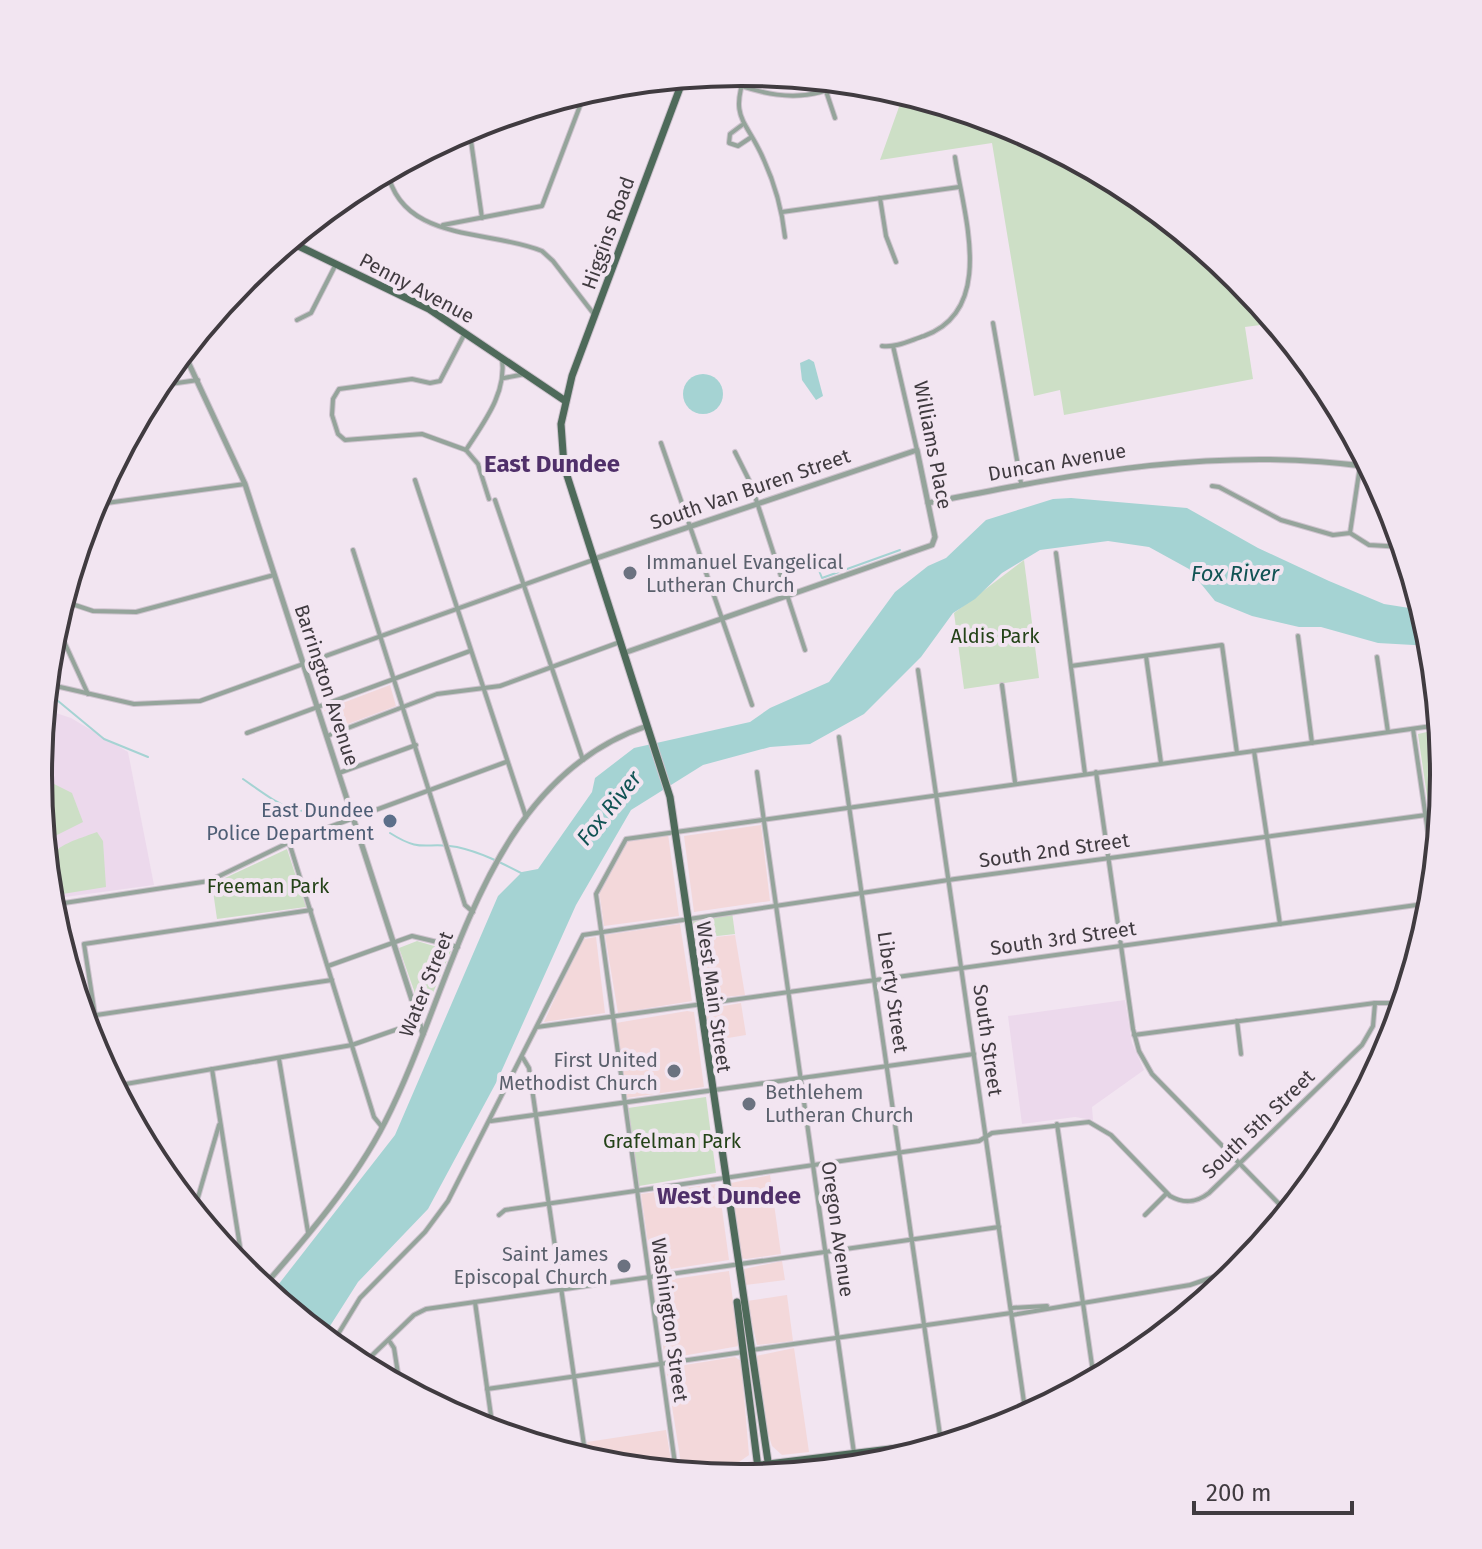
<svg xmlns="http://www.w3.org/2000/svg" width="1482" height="1549" font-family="'Fira Sans',sans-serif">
	<rect width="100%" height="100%" fill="#f2e5f1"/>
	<g fill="#f3d8da">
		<polygon points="390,685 396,706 332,730 324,710"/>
		<polygon points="761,825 770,901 694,912 684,836"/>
		<polygon points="668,834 679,916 604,926 599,890 628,839"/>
		<polygon points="680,924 692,1001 618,1013 605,935"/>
		<polygon points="735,935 745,995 704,999 696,939"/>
		<polygon points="596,937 605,1013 544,1022 579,945 584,939"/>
		<polygon points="741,1003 746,1035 710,1041 706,1009"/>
		<polygon points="687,1011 694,1012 704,1087 626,1098 616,1023"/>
		<polygon points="770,1175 781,1254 746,1259 741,1258 731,1183"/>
		<polygon points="715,1184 719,1187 729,1260 652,1272 641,1194"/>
		<polygon points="782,1261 785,1280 745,1285 744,1269"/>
		<polygon points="729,1271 739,1346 665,1359 653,1282"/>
		<polygon points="787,1295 793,1341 757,1345 747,1301"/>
		<polygon points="794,1348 809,1452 782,1455 772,1446 765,1423 756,1356"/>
		<polygon points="735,1357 741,1361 749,1455 739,1462 682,1470 666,1368"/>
		<polygon points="666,1430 672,1467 668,1470 590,1460 587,1442"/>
	</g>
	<g fill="#ecd9ec">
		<polygon points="44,709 71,718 128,752 154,885 50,899 38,774"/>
		<polygon points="1125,1000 1132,1043 1144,1070 1092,1107 1093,1120 1075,1117 1022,1124 1008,1016"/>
	</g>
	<g fill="#cddfc6">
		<polygon points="904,93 1010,125 1132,190 1238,278 1275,323 1245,327 1253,379 1064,415 1060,390 1034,396 992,143 880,160"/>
		<polygon points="1024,560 1039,678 964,689 954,613"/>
		<polygon points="1440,729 1444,775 1436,858 1418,734"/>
		<polygon points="39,782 52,783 72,793 83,822 45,841"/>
		<path d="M97,832L103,841L106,887L50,896C45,848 53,848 97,832Z"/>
		<polygon points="287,849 306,907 217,919 212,884"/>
		<polygon points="732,912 735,934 691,939 688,919"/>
		<polygon points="417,941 451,951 423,1016 399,948"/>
		<polygon points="706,1097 716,1173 639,1186 628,1108"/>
	</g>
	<g fill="#a5d3d3">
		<polygon points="809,359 814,362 823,396 816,400 802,380 800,363"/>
		<circle cx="703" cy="394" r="20"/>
		<polygon points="1071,498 1187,508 1258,548 1329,581 1384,604 1422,610 1431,646 1378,643 1321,627 1299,627 1252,616 1215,601 1189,569 1149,547 1108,541 1040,550 1002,573 975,599 953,613 921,657 864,714 810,744 770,747 703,765 631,810 576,905 497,1081 428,1209 358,1282 323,1337 271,1294 395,1135 498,896 522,872 538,869 592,792 595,778 634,748 750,722 770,708 829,682 895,592 928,566 946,558 986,520 1053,499"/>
	</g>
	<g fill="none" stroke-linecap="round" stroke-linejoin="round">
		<g stroke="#a5d3d3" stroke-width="2">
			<polyline points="818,568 822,578 900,550"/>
			<polyline points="46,691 104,739 148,757"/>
			<path d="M243,779C282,806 290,815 341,813"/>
			<path d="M390,833C423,854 425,841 457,847C480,852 502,863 523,874"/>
		</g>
		<defs>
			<g id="minor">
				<path d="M746,72C729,119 746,119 763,158C775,184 782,209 785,237"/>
				<path d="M709,75C754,92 800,108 845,82"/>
				<polyline points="826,91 835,118"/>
				<polyline points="742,125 730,134 729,143 738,146 750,138"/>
				<polyline points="469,127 482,218"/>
				<path d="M387,170C401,243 489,229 542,251L553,261L593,313"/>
				<polyline points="343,196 390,182"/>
				<polyline points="880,198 886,236 896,262"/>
				<polyline points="782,212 959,187"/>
				<polyline points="443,225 542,206 586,90"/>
				<polyline points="297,320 311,313 336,264"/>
				<polyline points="993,323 1021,483"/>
				<polyline points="465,333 440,381 430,383 412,379 339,389 333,399 332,415 338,434 345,440 422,434 466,450 478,464 489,499"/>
				<path d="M882,346C896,348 911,340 924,336C997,310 963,213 955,157"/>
				<polyline points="893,346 917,450"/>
				<polyline points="504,378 525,374"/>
				<polyline points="156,386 198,380"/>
				<polyline points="661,443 752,705"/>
				<path d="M466,450C484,422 507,393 502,358"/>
				<polyline points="735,452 751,484 805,650"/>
				<polyline points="415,480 526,817"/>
				<polyline points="1212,486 1219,487 1281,520 1333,535 1350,533 1369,545 1403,547"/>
				<polyline points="495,500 583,760"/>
				<polyline points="92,505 245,484"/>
				<polyline points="1350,533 1360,466"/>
				<polyline points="353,550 465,905 473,912"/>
				<polyline points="1056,553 1085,774"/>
				<polyline points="63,601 93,611 136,612 274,575"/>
				<polyline points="56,624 88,694"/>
				<polyline points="1298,636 1312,743"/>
				<polyline points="1146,656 1161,763"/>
				<polyline points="1377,657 1388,732"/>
				<polyline points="1071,666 1222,645 1237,753"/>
				<polyline points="918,670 1026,1416"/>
				<polyline points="47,684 134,704 200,701 593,560"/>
				<polyline points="51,685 58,654 57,628"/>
				<polyline points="1002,685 1015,782"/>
				<polyline points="1413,729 1434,874"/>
				<polyline points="247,733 470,651"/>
				<polyline points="327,736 437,694 500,686 620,642"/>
				<polyline points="839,737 941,1442"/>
				<polyline points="1254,751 1280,924"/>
				<polyline points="757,772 854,1453"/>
				<polyline points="1096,772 1133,1029 1139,1051 1152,1074 1287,1212"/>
				<polyline points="339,773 416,745"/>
				<polyline points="289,842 374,1117 382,1127"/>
				<polyline points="51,905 209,881 294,840 506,762"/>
				<polyline points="328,966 412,936 458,947"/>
				<polyline points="95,1015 84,944 311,910"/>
				<polyline points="83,1017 332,980"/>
				<polyline points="1237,1021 1241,1054"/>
				<polyline points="537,1027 1431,903"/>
				<polyline points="1134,1035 1375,1003 1403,1003"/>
				<polyline points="523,1058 529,1068 586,1459"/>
				<polyline points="279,1059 308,1232"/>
				<polyline points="212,1069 244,1272"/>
				<polyline points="114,1086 352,1045 418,1022"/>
				<polyline points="491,1121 974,1054"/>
				<polyline points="1057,1124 1094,1379"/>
				<polyline points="194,1211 219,1125"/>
				<path d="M499,1215L505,1210L979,1141L992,1133L1089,1122L1111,1135L1170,1196C1184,1204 1196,1203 1209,1193L1362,1045L1373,1026L1375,1003"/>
				<polyline points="1145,1215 1166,1194"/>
				<polyline points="475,1302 493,1430"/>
				<polyline points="1011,1308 1047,1306"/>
				<polyline points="1012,1315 1190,1285 1228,1272 1249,1258"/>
				<polyline points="390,1342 394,1348 400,1386"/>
				<polyline points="332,1344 360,1298 425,1232 448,1201 583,935 955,879 1426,815"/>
				<polyline points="752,1350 1011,1313"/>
				<polyline points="362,1365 414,1315 426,1309 999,1227"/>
				<polyline points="487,1389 743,1352"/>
				<polyline points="676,1471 596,894 626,839 1439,725"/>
			</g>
			<g id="tertiary">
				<polyline points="183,351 245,484 423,1034"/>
				<path d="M928,503C1075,474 1219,445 1370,467"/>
				<polyline points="594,559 917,450 935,537 932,545 624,653"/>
				<path d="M263,1287C307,1237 355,1181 385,1122C455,986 482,781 647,726"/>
			</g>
			<g id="primary">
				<polyline points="684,77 572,376 561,424 564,466 670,797 770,1475"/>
				<polyline points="288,241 429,309 564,400"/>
				<polyline points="737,1302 759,1476"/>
				<polyline points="694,1473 955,1441"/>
				<polyline points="783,1473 893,1459"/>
			</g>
		</defs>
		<use href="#minor" stroke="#cec3ce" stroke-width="6"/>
		<use href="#tertiary" stroke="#cec3ce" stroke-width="7"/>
		<use href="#primary" stroke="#cec3ce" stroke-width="9"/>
		<use href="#minor" stroke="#95a49b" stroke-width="4"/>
		<use href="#tertiary" stroke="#95a49b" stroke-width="5"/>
		<use href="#primary" stroke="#4e6a5a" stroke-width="7"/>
	</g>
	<g fill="#6b7280" stroke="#f2e5f1" stroke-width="3">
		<circle cx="630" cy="573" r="8"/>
		<circle cx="674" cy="1071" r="8"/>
		<circle cx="749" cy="1104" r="8"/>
		<circle cx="624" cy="1266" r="8"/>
	</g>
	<circle fill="#5c6f8a" stroke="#f2e5f1" stroke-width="3" cx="390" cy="821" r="8"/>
	<g text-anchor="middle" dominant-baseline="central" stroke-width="8" stroke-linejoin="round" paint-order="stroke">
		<g font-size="20" fill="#403b40" stroke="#f2e5f1">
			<text transform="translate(608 233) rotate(-70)">Higgins Road</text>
			<text transform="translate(417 288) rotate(28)">Penny Avenue</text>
			<text transform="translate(933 445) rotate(79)">Williams Place</text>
			<text transform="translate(1057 462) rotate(-10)">Duncan Avenue</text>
			<text transform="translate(750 489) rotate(-19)">South Van Buren Street</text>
			<text transform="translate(327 685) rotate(72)">Barrington Avenue</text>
			<text transform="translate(1054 850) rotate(-8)">South 2nd Street</text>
			<text transform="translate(1063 938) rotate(-8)">South 3rd Street</text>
			<text transform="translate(426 984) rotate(-68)">Water Street</text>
			<text transform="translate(893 992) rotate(82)">Liberty Street</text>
			<text transform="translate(714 997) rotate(82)">West Main Street</text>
			<text transform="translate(988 1040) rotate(82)">South Street</text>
			<text transform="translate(1258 1124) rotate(-44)">South 5th Street</text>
			<text transform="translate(838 1229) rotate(82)">Oregon Avenue</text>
			<text transform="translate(670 1320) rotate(82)">Washington Street</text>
		</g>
		<g font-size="20" fill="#5b616d" stroke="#f2e5f1" text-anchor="start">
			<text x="646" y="562">Immanuel Evangelical<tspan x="646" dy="23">Lutheran Church</tspan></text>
			<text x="658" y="1060" text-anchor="end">First United<tspan x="658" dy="23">Methodist Church</tspan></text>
			<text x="765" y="1092">Bethlehem<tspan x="765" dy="23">Lutheran Church</tspan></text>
			<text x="608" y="1254" text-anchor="end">Saint James<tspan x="608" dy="23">Episcopal Church</tspan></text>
		</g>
		<g font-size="20" fill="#244318" stroke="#f2e5f1">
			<text x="995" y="636">Aldis Park</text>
			<text x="268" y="886">Freeman Park</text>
			<text x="672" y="1141">Grafelman Park</text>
		</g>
		<g font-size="20" fill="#4e5e75" stroke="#f2e5f1" text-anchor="end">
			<text x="374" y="810">East Dundee<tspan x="374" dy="23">Police Department</tspan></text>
		</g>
		<g font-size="22" font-style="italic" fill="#115354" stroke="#f2e5f1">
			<text x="1235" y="573">Fox River</text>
			<text transform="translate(609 808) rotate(-51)">Fox River</text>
		</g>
		<g font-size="24" font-weight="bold" fill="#50306a" stroke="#f2e5f1">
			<text x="552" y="464">East Dundee</text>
			<text x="729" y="1196">West Dundee</text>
		</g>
	</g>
	<path d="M0 0H1482V1549H0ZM52 775a689 689 0 1 1 1378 0a689 689 0 1 1-1378 0Z" fill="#f2e5f1" fill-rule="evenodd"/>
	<path fill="none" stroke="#403b40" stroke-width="4" d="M52 775a689 689 0 1 1 1378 0a689 689 0 1 1-1378 0Z"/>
	<path d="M1194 1501v12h158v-12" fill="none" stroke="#403b40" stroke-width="4"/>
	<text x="1206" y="1501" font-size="24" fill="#403b40" stroke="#f2e5f1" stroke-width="6" paint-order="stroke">200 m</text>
</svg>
